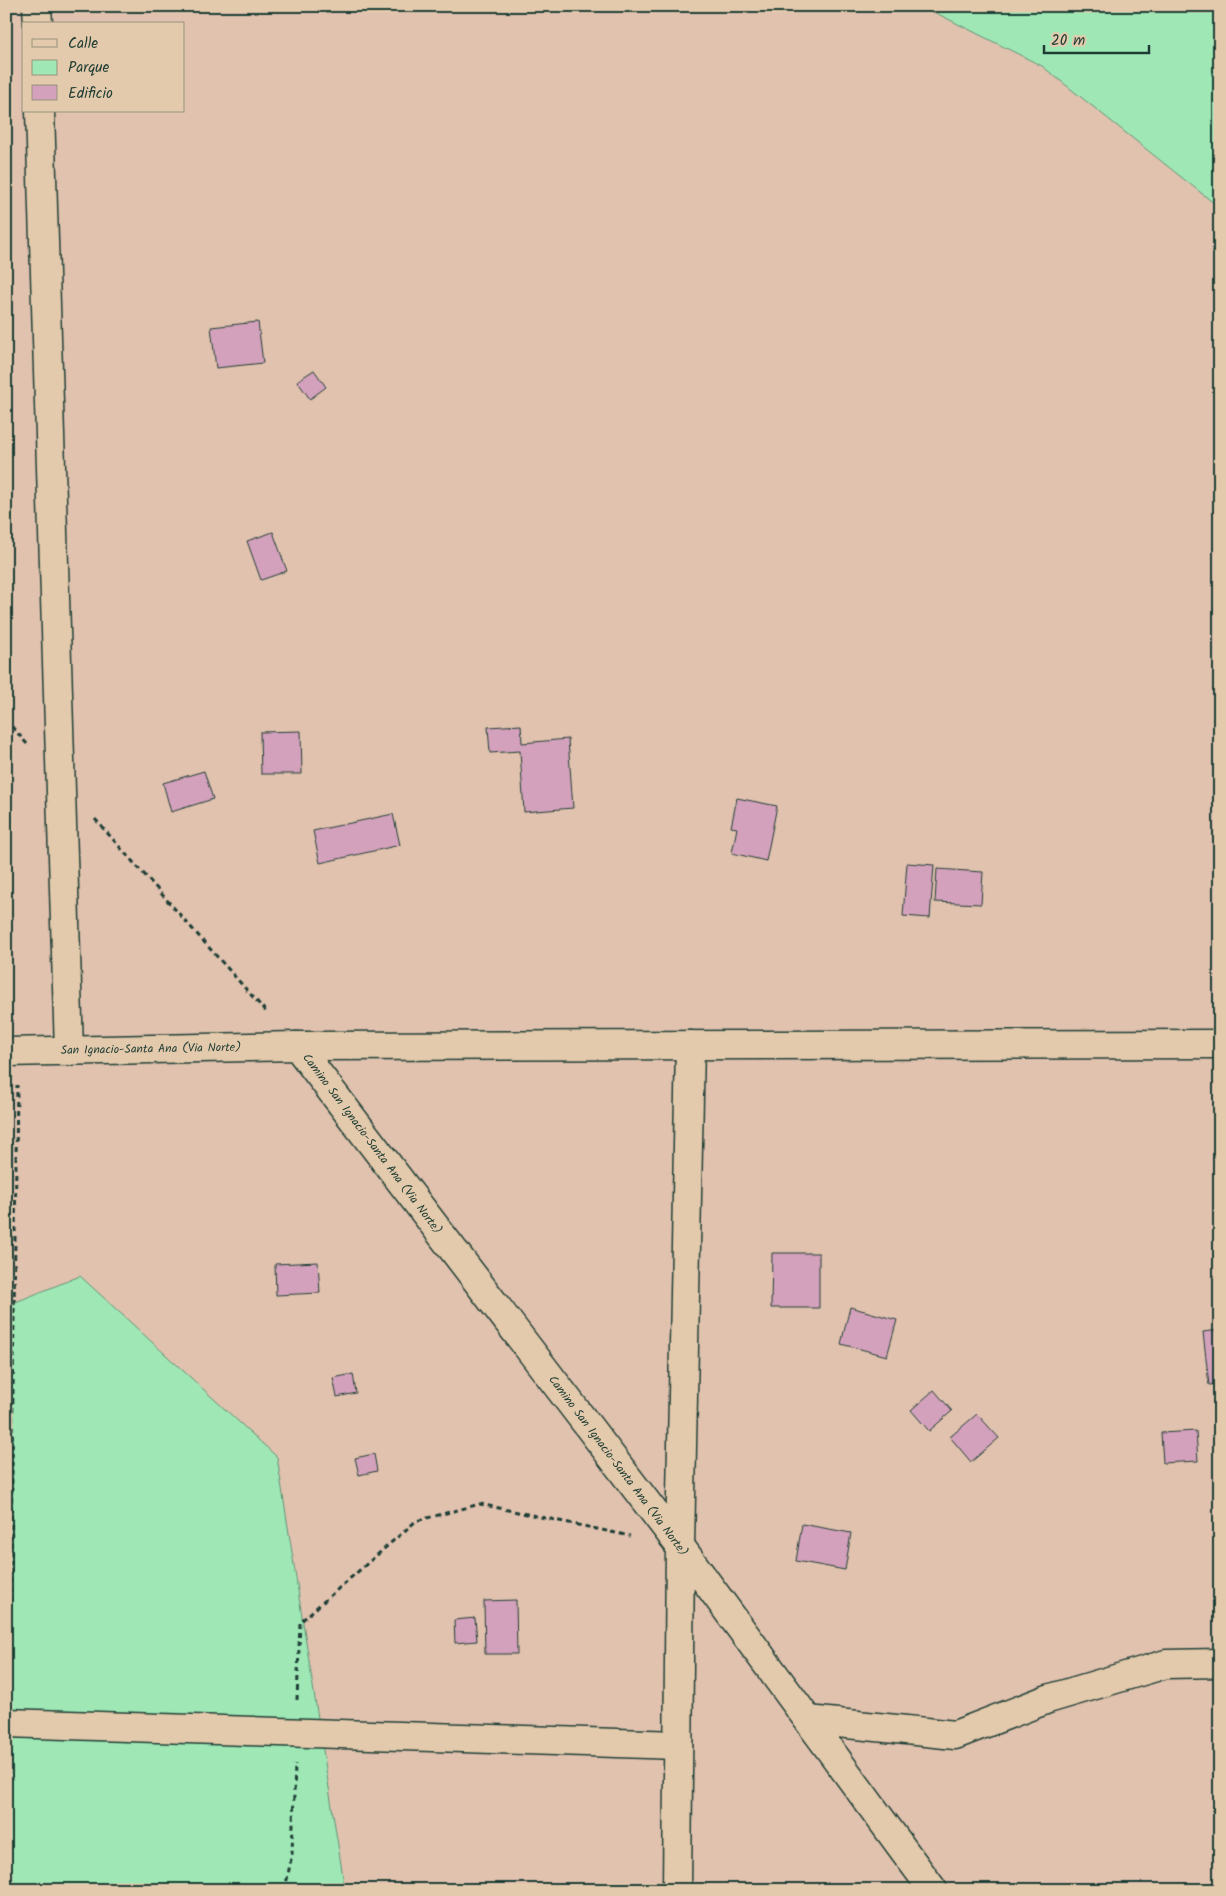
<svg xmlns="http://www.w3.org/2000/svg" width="1226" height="1896" font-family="Kalam,sans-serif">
	<rect width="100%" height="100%" fill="#e1c2af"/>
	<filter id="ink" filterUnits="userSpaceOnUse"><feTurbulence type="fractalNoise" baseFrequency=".02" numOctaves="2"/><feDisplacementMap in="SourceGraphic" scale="10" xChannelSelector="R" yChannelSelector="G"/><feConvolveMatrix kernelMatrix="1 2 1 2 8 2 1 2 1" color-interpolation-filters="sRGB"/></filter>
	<g filter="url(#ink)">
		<g fill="#9fe8b6" stroke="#5f9275">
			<polygon points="922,6 1220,6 1220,208 1042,66"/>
			<polygon points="80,1276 277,1457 345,1890 6,1890 6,1306"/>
		</g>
		<g fill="#d4a1bc" stroke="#1f3d34">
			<polygon points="258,322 263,363 216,368 211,327"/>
			<polygon points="314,370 326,387 310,399 297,381"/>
			<polygon points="273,532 287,571 261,580 247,541"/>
			<polygon points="521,725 522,743 568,739 573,808 524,812 520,751 490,753 488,727"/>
			<polygon points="301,731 302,774 261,774 260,732"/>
			<polygon points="204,771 213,799 171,812 163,783"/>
			<polygon points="737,798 777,806 766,861 732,853 737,828 731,827"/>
			<polygon points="393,814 400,845 320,863 313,831"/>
			<polygon points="907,863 934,865 930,918 903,916"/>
			<polygon points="937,869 983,872 981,904 935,902"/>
			<polygon points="772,1253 819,1253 819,1308 771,1308"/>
			<polygon points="318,1262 320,1293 276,1295 275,1264"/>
			<polygon points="850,1307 897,1320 887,1356 841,1344"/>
			<polygon points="1220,1330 1220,1384 1209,1385 1203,1332"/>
			<polygon points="353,1374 356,1393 337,1397 333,1378"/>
			<polygon points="934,1390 952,1411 929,1431 911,1410"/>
			<polygon points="977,1414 999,1438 971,1462 950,1437"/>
			<polygon points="1196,1431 1198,1461 1163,1463 1161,1433"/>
			<polygon points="374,1454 377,1471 359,1475 355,1458"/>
			<polygon points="802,1524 851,1533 845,1570 796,1561"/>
			<polygon points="516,1600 517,1654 485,1654 484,1601"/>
			<polygon points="475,1618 477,1641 455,1643 454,1620"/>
		</g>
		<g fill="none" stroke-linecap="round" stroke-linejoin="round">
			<defs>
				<g id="minor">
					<polyline points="37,6 38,24"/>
					<polyline points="40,111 69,1051"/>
					<polyline points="297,1046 1220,1044"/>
					<polyline points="808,1720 955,1735 1048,1699 1166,1664 1220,1663"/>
					<polyline points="6,1723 678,1745"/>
					<polyline points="677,1890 680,1546 690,1045"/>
				</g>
				<polyline id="major" points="6,1052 297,1046 680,1546 933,1890"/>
			</defs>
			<use href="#minor" stroke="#1f3d34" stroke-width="31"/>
			<use href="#major" stroke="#1f3d34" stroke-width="31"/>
			<g stroke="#1f3d34" stroke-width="3" stroke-dasharray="5 4" stroke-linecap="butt">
				<polyline points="6,720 27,744"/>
				<polyline points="95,819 268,1014"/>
				<polyline points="9,1691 17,1085"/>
				<polyline points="297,1700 300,1622 416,1521 480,1504 630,1536"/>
				<polyline points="7,1890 9,1755"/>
				<polyline points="285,1890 292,1854 295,1764"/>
			</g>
			<use href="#minor" stroke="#e4caac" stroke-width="28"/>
			<use href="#major" stroke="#e4caac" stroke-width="28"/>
		</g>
	</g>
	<g text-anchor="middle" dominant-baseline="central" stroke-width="4" stroke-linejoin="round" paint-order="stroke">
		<g font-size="12" fill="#1f3d34" stroke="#e4caac">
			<text transform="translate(151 1049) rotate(-1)">San Ignacio-Santa Ana (Via Norte)</text>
			<text transform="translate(372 1144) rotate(53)">Camino San Ignacio-Santa Ana (Via Norte)</text>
			<text transform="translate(618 1466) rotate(53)">Camino San Ignacio-Santa Ana (Via Norte)</text>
		</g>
	</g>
	<rect width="1226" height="1896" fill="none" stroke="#e4caac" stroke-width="25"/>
	<rect x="12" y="12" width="1201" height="1871" fill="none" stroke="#1f3d34" stroke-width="2" filter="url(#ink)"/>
	<rect x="22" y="22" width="162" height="90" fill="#e4caac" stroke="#95927c"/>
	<rect x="32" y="39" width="25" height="8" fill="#e4caac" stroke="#95927c"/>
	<text x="68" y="48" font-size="15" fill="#1f3d34">Calle</text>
	<rect x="32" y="60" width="25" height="15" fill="#9fe8b6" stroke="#95927c"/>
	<text x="68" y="72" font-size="15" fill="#1f3d34">Parque</text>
	<rect x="32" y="85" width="25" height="15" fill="#d4a1bc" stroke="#95927c"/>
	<text x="68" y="98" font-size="15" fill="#1f3d34">Edificio</text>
	<path d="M1044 45v8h105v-8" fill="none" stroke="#1f3d34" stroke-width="2.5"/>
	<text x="1051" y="45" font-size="15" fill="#1f3d34" stroke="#e4caac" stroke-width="4" paint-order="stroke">20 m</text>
</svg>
